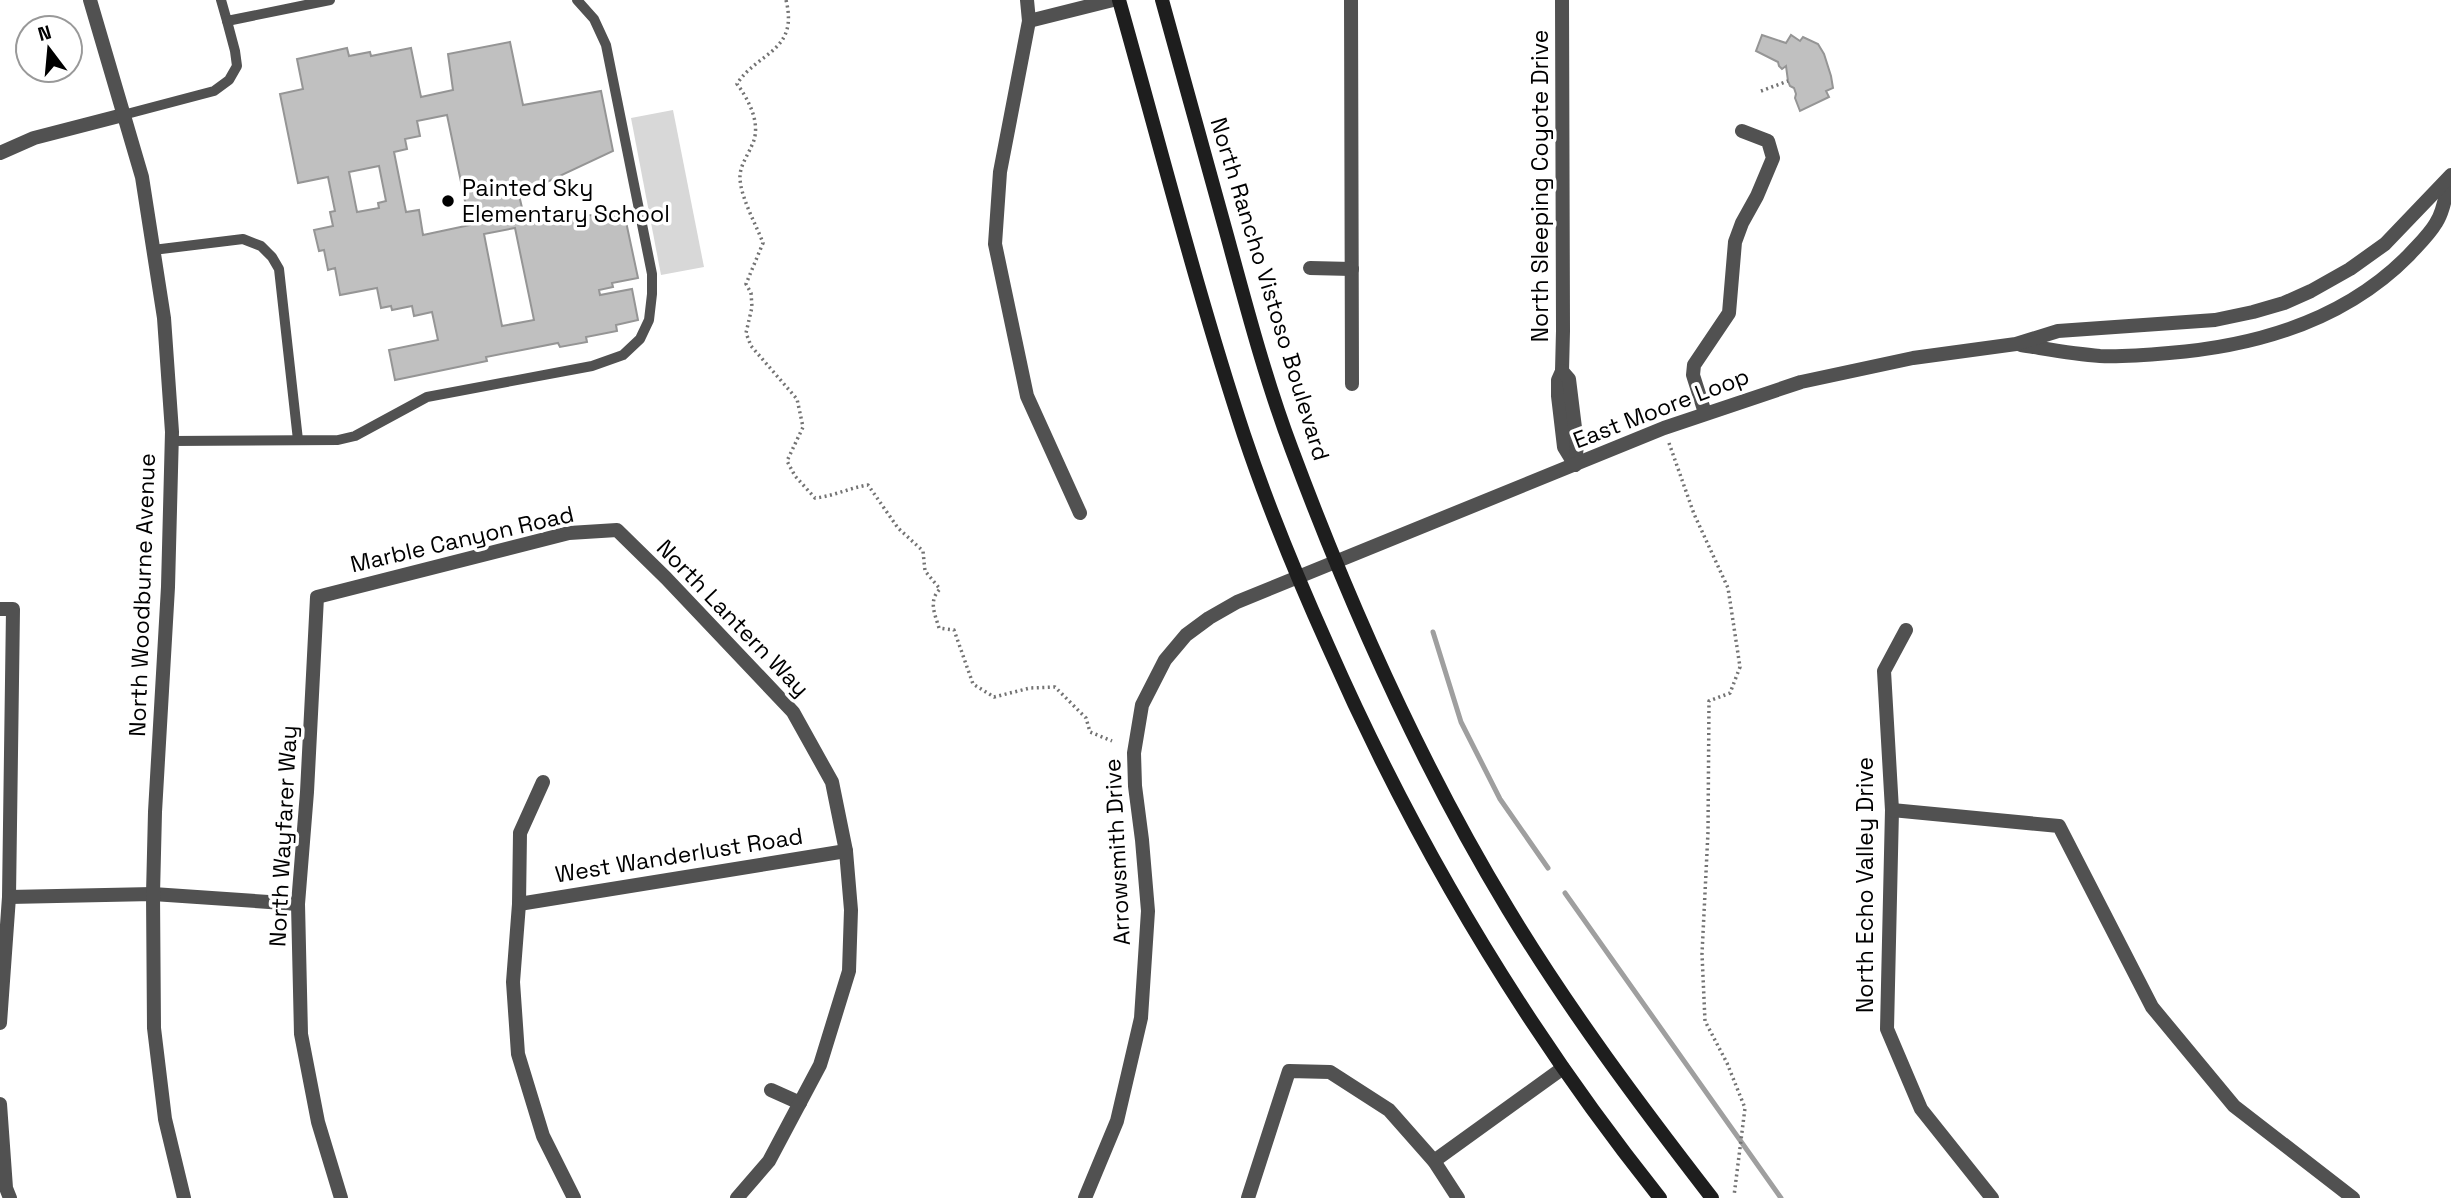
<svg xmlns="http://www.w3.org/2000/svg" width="2451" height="1198" font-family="'Space Grotesk',sans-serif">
	<rect width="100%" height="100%" fill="#fff"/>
	<polygon fill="#d8d8d8" points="673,110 704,267 661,275 631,118"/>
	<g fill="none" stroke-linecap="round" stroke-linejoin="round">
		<g stroke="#9f9f9f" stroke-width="5">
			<polyline points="1433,632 1461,722 1500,799 1548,868"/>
			<polyline points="1565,893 1781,1198"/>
		</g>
	</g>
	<g fill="#c0c0c0" stroke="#959595" stroke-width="2" fill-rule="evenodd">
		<polygon points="1762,35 1786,43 1791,35 1800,41 1803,37 1818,44 1824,54 1831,76 1833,88 1826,91 1829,97 1800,111 1795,98 1796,94 1794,88 1790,86 1788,81 1786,66 1782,69 1779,66 1778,62 1756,51"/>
		<path d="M510,42L523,105L601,91L613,151L519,195L523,212L625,217L638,278L612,283L613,287L599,290L600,295L632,289L638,320L616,325L617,331L586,337L587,342L560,347L558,343L486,357L487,361L395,380L389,350L438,340L432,312L414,316L412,306L392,310L391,306L381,308L377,288L340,295L335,268L328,270L324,250L319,251L314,230L333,226L330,212L335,211L328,177L298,183L280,94L303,89L297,59L347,48L349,56L370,52L371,56L411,48L421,97L453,90L448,54ZM447,115L470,225L423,235L419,210L406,212L394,152L407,149L405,139L420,136L417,121ZM379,166L386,201L378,203L379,208L357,212L349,172ZM515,228L534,320L502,326L484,234Z"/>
	</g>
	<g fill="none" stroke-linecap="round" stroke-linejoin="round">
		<g stroke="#737373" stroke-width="3.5" stroke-dasharray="2 3.5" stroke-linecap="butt">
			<path d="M786,0C799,52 757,52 737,84C749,100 762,125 752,145C748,155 741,164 740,175C739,195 756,224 763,243L746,284L751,293L752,307L746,333L751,346L797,399L803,427L787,461L795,476L815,498C834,496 849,488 868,485L898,528L923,551L925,571L940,589C928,601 935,614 939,628L954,630L973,684L994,697L1030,688L1055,687L1086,718L1090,732L1112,741"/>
			<polyline points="1761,91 1788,81"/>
			<polyline points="1669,443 1694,514 1728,588 1740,667 1730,693 1709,701 1708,832 1702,954 1705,1021 1727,1063 1745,1108 1734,1196"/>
		</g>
		<g stroke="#515151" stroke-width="10">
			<polyline points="221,0 227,21 330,0"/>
			<polyline points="123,115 214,91 229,80 237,66 235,51 227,21"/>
			<polyline points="153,250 243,239 261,246 272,257 279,269 298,440"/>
			<polyline points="171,441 338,440 355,436 427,397 592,366 623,355 640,339 649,320 652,294 652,274 606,45 594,19 577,0"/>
		</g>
		<g stroke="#515151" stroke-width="14">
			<polyline points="1027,0 1029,21 1000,172 995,244 1027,396 1080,513"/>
			<polyline points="1351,0 1352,384"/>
			<polyline points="1562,0 1563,331 1562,371 1558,380 1558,396 1564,447 1575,465"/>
			<polyline points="1029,21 1113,0"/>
			<polyline points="0,153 34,138 123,115"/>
			<polyline points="1310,268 1352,269"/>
			<polyline points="1562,371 1569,379 1577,444 1575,465"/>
			<polyline points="1705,413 1693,375 1694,365 1729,313 1735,242 1742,223 1757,196 1773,158 1768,141 1742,131"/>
			<polyline points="0,609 13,609 9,897 0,1023"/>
			<polyline points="1906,630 1884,671 1892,810 1887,1029 1921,1109 1992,1198"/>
			<polyline points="543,782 520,833 519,904 513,982 518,1054 543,1136 574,1198"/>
			<polyline points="1892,810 2059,826 2152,1007 2234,1106 2353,1198"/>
			<polyline points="9,897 153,894 298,904"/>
			<polyline points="519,904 846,851"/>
			<polyline points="771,1090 800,1103"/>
			<polyline points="0,1104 6,1188 10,1198"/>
			<polyline points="1434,1161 1563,1068"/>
			<polyline points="341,1198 318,1122 301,1034 298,904 307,792 317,597 569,533 617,530 666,578 793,712 832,782 846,851 851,910 849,971 820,1065 769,1161 737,1198"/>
			<polyline points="1248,1198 1289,1071 1330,1072 1389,1110 1434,1161 1458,1198"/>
		</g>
		<g stroke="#515151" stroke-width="14">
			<polyline points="90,0 142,177 164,318 172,432 168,587 155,812 153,894 154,1028 165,1119 184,1198"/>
			<path d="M2021,345C2047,349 2073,354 2100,356C2123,357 2146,355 2169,353C2257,346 2345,320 2409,255C2418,245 2429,235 2436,223C2444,211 2446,192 2450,177"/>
			<polyline points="1085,1198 1117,1121 1141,1018 1148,911 1142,840 1135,786 1134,753 1142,705 1165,660 1186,635 1209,618 1237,602 1664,428 1801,382 1913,358 2016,344 2058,331 2215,320 2253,312 2284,303 2311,291 2350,269 2385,244 2451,175"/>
		</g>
		<g stroke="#1e1e1e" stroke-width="14">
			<path d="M1119,0C1160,145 1197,292 1244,435C1268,507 1297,577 1328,646C1415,844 1525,1029 1660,1198"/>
			<path d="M1162,0C1184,80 1206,159 1228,239C1247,309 1266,381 1292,450C1351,608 1420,764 1508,909C1569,1010 1640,1105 1712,1198"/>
		</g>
	</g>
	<circle fill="#000" stroke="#fff" stroke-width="2.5" cx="448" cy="201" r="7"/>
	<g text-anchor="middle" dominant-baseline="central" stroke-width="7" stroke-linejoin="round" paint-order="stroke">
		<g font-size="23" fill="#000" stroke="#fff">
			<text transform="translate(1540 186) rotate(-90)">North Sleeping Coyote Drive</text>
			<text transform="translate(1270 289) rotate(73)">North Rancho Vistoso Boulevard</text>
			<text transform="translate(1661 408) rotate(-21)">East Moore Loop</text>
			<text transform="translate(462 539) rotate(-13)">Marble Canyon Road</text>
			<text transform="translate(142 595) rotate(-88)">North Woodburne Avenue</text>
			<text transform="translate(733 618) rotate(46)">North Lantern Way</text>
			<text transform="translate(283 836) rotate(-87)">North Wayfarer Way</text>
			<text transform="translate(1117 852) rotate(-93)">Arrowsmith Drive</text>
			<text transform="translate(679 855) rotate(-9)">West Wanderlust Road</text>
			<text transform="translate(1865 885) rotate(-90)">North Echo Valley Drive</text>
		</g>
		<g font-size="23" fill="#000" stroke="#fff" text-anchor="start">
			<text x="462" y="188">Painted Sky<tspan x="462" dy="26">Elementary School</tspan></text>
		</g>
	</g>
	<g transform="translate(49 49) rotate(344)"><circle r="33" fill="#ffffff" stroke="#999999" stroke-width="2"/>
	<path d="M0-5L12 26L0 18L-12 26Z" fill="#000000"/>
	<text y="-10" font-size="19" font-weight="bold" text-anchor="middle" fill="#000000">N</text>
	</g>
</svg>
